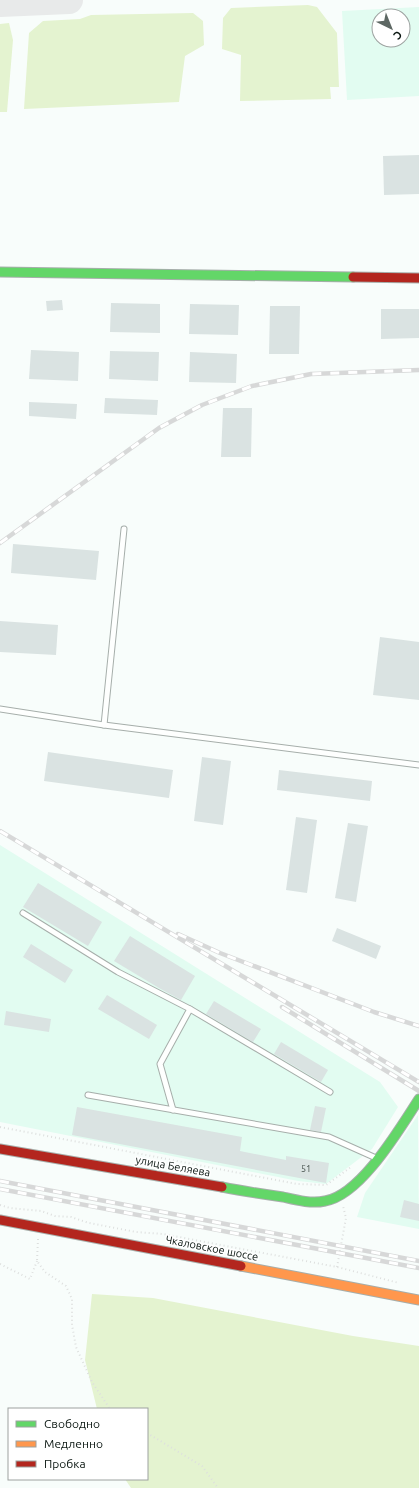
<svg xmlns="http://www.w3.org/2000/svg" width="419" height="1488" font-family="Ubuntu,sans-serif">
	<rect width="100%" height="100%" fill="#f8fdfb"/>
	<g fill="#e2fcf1" fill-rule="evenodd">
		<path d="M419,7V96L347,100L342,11ZM379,16H403V40H379Z"/>
		<polygon points="0,845 380,1082 398,1107 372,1149 326,1184 298,1181 0,1122"/>
		<polygon points="418,1115 419,1229 357,1217 365,1193"/>
	</g>
	<g fill="#e4f3d0">
		<polygon points="308,5 317,7 337,33 339,87 330,87 331,99 240,101 241,55 222,49 223,18 231,8"/>
		<polygon points="193,13 203,21 204,45 185,56 179,102 24,109 29,33 43,21 80,19 91,15"/>
		<polygon points="9,23 13,40 7,112 0,112 0,24"/>
		<polygon points="92,1294 153,1298 353,1336 419,1346 419,1488 131,1488 125,1479 147,1479 147,1409 97,1409 85,1360"/>
	</g>
	<g fill="none" stroke-linecap="round" stroke-linejoin="round">
		<polyline stroke="#e8eaea" stroke-width="28" points="0,3 69,0"/>
	</g>
	<g fill="#dae3e2">
		<polygon points="419,155 419,194 384,195 383,156"/>
		<polygon points="62,300 63,310 47,311 46,301"/>
		<polygon points="111,303 160,304 160,333 110,332"/>
		<polygon points="190,304 239,305 238,335 189,334"/>
		<polygon points="270,306 300,306 299,354 269,354"/>
		<polygon points="381,309 419,309 419,338 381,339"/>
		<polygon points="31,350 79,352 78,381 29,379"/>
		<polygon points="110,351 159,352 158,381 109,379"/>
		<polygon points="190,352 237,354 236,383 189,382"/>
		<polygon points="105,398 158,400 157,415 104,413"/>
		<polygon points="29,402 77,404 76,419 29,416"/>
		<polygon points="223,408 252,408 251,457 221,457"/>
		<polygon points="13,544 99,551 96,580 11,573"/>
		<polygon points="0,621 58,625 56,655 0,652"/>
		<polygon points="380,637 419,642 419,700 373,695"/>
		<polygon points="48,752 173,770 169,798 44,781"/>
		<polygon points="202,757 231,761 223,825 194,821"/>
		<polygon points="279,770 372,781 370,801 277,790"/>
		<polygon points="296,817 317,820 307,893 286,890"/>
		<polygon points="348,823 368,826 356,902 335,898"/>
		<polygon points="38,883 102,922 88,946 23,907"/>
		<polygon points="337,928 381,946 376,959 332,941"/>
		<polygon points="130,936 195,976 181,1000 159,988 114,961"/>
		<polygon points="31,944 73,970 65,983 23,957"/>
		<polygon points="107,995 157,1025 149,1039 98,1009"/>
		<polygon points="214,1001 261,1029 253,1042 206,1014"/>
		<polygon points="6,1011 51,1019 49,1032 4,1025"/>
		<polygon points="281,1042 328,1070 321,1082 274,1054"/>
		<polygon points="315,1106 326,1108 321,1132 310,1130"/>
		<polygon points="77,1107 242,1137 240,1151 286,1160 286,1156 329,1163 326,1183 72,1135"/>
		<polygon points="404,1200 419,1204 419,1221 400,1217"/>
	</g>
	<g fill="none" stroke-linecap="round" stroke-linejoin="round">
		<defs>
			<g id="lane">
				<polyline points="0,709 104,725 419,765"/>
				<polyline points="104,725 124,529"/>
				<polyline points="23,913 118,972 190,1009 330,1092"/>
				<polyline points="88,1095 329,1137 376,1158"/>
				<polyline points="173,1110 160,1064 190,1009"/>
			</g>
			<g id="fast">
				<polyline points="0,272 353,277"/>
				<path d="M222,1187C242,1191 262,1194 283,1197C296,1200 311,1204 325,1201C361,1195 400,1128 419,1099"/>
			</g>
			<polyline id="slow" points="241,1266 419,1300"/>
			<g id="jam">
				<polyline points="353,277 419,278"/>
				<polyline points="0,1149 222,1187"/>
				<polyline points="0,1220 241,1266"/>
			</g>
		</defs>
		<use href="#lane" stroke="#a6aeaa" stroke-width="7"/>
		<use href="#fast" stroke="#a6aeaa" stroke-width="11"/>
		<use href="#slow" stroke="#a6aeaa" stroke-width="11"/>
		<use href="#jam" stroke="#a6aeaa" stroke-width="11"/>
		<g stroke="#dddfde" stroke-width="2" stroke-dasharray="1 3" stroke-linecap="butt">
			<polyline points="0,1127 297,1184 326,1185 351,1167"/>
			<polyline points="0,1205 10,1208 41,1211 55,1216 71,1217 89,1223 136,1232 163,1234 337,1267 399,1283"/>
			<polyline points="38,1239 37,1261 45,1272 66,1286 72,1299 72,1325 76,1347 92,1382 110,1409"/>
			<polyline points="0,1264 30,1279 37,1261"/>
			<polyline points="337,1267 346,1218 343,1206"/>
			<polyline points="147,1433 202,1466 218,1488"/>
		</g>
		<use href="#lane" stroke="#fefffe" stroke-width="5"/>
		<use href="#fast" stroke="#63d668" stroke-width="9"/>
		<use href="#slow" stroke="#ff974d" stroke-width="9"/>
		<use href="#jam" stroke="#b3261e" stroke-width="9"/>
		<defs>
			<g id="rail">
				<polyline points="0,543 159,428 202,405 252,386 311,374 419,370"/>
				<polyline points="0,831 419,1082"/>
				<polyline points="178,934 220,953 374,1012 419,1026"/>
				<polyline points="282,1007 419,1091"/>
				<polyline points="0,1181 419,1261"/>
				<polyline points="0,1189 419,1268"/>
			</g>
		</defs>
		<use href="#rail" stroke="#d7d8d8" stroke-width="4.5"/>
		<use href="#rail" stroke="#fff" stroke-width="3" stroke-dasharray="9" stroke-linecap="butt"/>
	</g>
	<g text-anchor="middle" dominant-baseline="central" stroke-width="3" stroke-linejoin="round" paint-order="stroke">
		<g font-size="9" fill="#404c48">
			<text x="306" y="1169">51</text>
		</g>
		<g font-size="11" fill="#0a1611" stroke="#fff">
			<text transform="translate(173 1166) rotate(10)">улица Беляева</text>
			<text transform="translate(212 1248) rotate(11)">Чкаловское шоссе</text>
		</g>
	</g>
	<rect x="8" y="1408" width="140" height="72" fill="#ffffff" stroke="#9da2a0"/>
	<rect x="16" y="1421" width="20" height="6" fill="#63d668" stroke="#9da2a0"/>
	<text x="44" y="1428" font-size="12" fill="#0a1611">Свободно</text>
	<rect x="16" y="1441" width="20" height="6" fill="#ff974d" stroke="#9da2a0"/>
	<text x="44" y="1448" font-size="12" fill="#0a1611">Медленно</text>
	<rect x="16" y="1461" width="20" height="6" fill="#b3261e" stroke="#9da2a0"/>
	<text x="44" y="1468" font-size="12" fill="#0a1611">Пробка</text>
	<g transform="translate(391 28) rotate(137)"><circle r="19" fill="#ffffff" stroke="#9da2a0"/>
	<path d="M0-3L7 15L0 10L-7 15Z" fill="#5d6763"/>
	<text y="-6" font-size="11" font-weight="bold" text-anchor="middle" fill="#0a1611">С</text>
	</g>
</svg>
